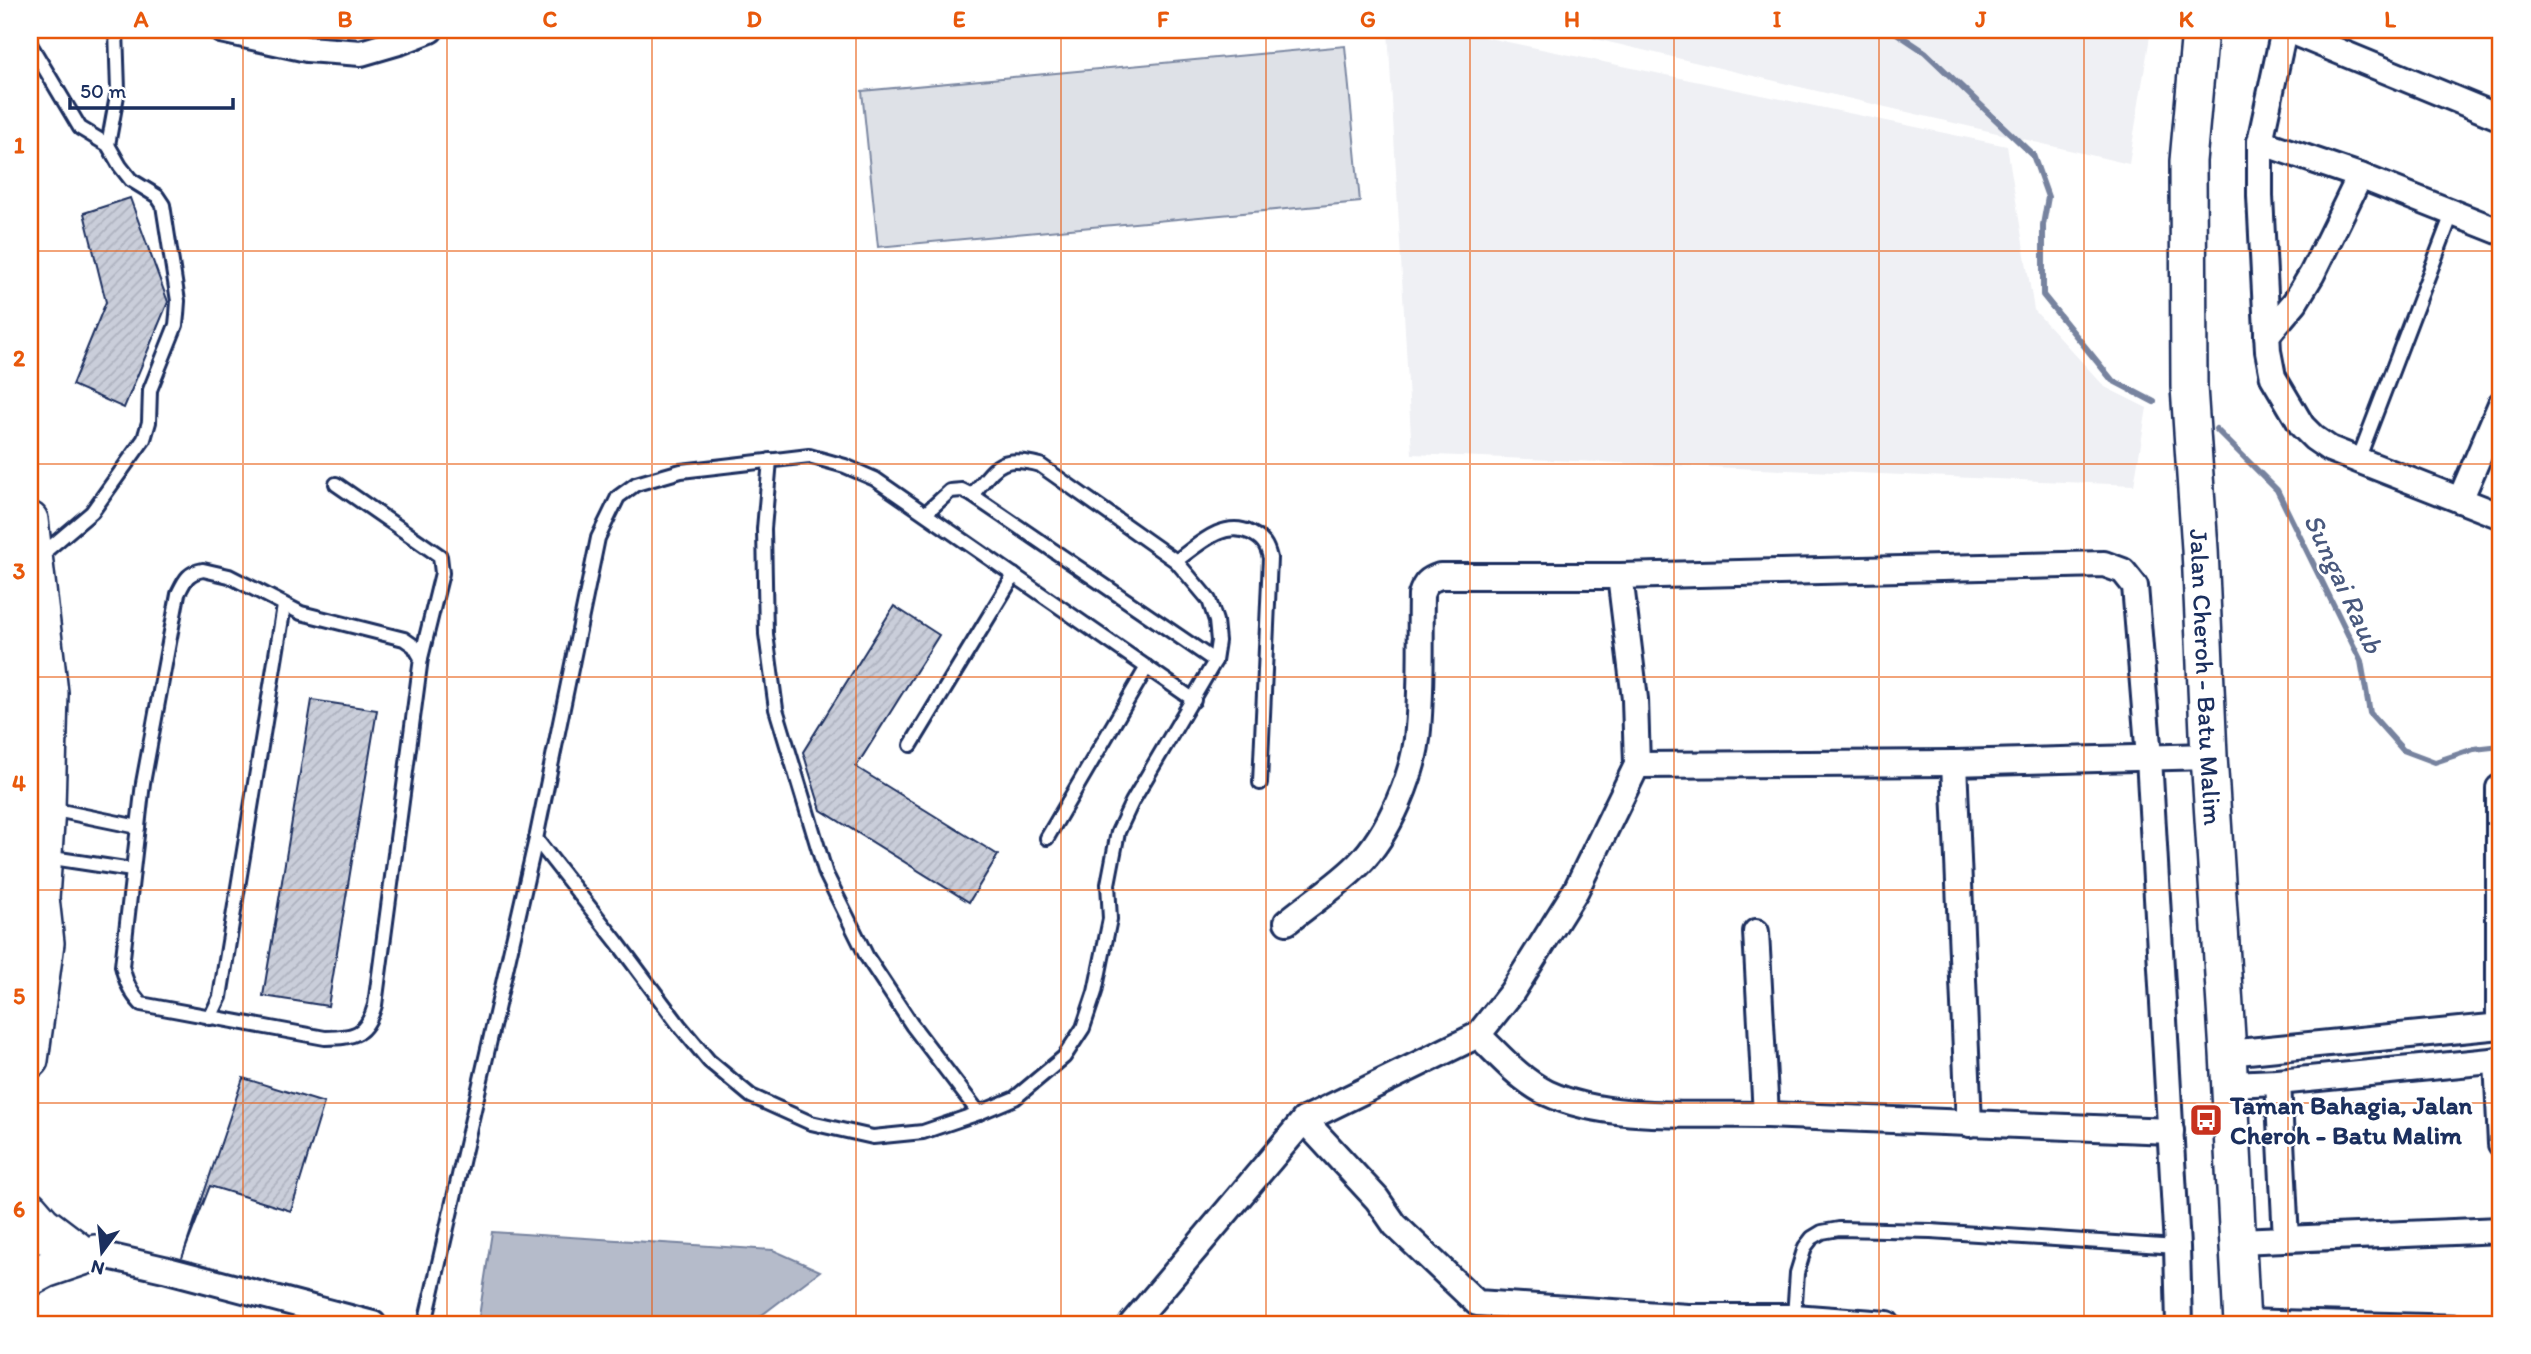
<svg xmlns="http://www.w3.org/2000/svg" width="2531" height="1354" font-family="Itim,sans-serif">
	<defs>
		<pattern id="building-hatch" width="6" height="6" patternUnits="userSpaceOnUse" patternTransform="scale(1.75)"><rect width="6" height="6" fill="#caceda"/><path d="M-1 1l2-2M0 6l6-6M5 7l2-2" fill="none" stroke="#adb1be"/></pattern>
	</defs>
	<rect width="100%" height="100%" fill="#fff"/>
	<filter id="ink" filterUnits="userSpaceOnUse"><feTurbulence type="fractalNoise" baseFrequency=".0143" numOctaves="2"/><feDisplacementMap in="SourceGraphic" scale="14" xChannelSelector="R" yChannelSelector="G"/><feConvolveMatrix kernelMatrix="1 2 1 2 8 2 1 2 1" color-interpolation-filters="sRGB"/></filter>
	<g filter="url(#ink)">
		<g fill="#eff0f4">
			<polygon points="1388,30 1450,30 2007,146 2034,310 2105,387 2147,408 2134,485 1412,454"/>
			<polygon points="1557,30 2151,30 2129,164"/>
		</g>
		<polygon fill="#dee1e7" stroke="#7c88a2" stroke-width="2" points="1345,46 1360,202 878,247 862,91"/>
		<polygon fill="#b5bbca" stroke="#77839f" stroke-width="2" points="492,1232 773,1250 820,1271 750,1324 489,1324 478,1323"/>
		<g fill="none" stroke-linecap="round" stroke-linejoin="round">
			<g stroke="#77839f" stroke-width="6">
				<polyline points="1892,30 1925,52 2033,155 2048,197 2043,225 2043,295 2112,380 2154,402"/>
				<polyline points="2216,429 2277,490 2361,661 2370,713 2403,750 2435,762 2474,749 2501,746"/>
			</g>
		</g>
		<g fill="url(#building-hatch)" stroke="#1b2f5e" stroke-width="2">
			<polygon points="130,198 168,302 124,408 72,385 106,302 84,213"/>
			<polygon points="894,606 939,635 856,767 998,855 969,902 821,810 803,752"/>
			<polygon points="312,700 377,710 328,1006 263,996"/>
			<polygon points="243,1078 324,1103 291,1211 210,1186 182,1258"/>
		</g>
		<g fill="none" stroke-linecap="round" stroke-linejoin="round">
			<defs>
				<g id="lane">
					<polyline points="30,44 80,128 108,145 120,166 131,180 157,196 163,205 178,301 177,315 176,325 150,390 149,422 144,439 92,512 40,556"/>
					<polyline points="108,145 118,90 116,30"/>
					<polyline points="770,460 764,529 766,634 776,709 826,874 867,957 912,1025 979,1113"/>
					<polyline points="2358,460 2452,214"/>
					<polyline points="336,484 440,556 442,573 421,658"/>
					<polyline points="926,513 950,491 962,490 972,495 1215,661"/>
					<path d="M1176,561C1197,546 1223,519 1251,533C1263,539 1267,545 1270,558L1260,783"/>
					<path d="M203,570L229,576L301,613L404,639L414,646L421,658L375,1005C366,1036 355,1037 325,1038L141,1004C130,992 126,982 122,966L143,783L178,594C185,580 187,573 203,570Z"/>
					<polyline points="911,745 1014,575"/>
					<polyline points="51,809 138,827"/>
					<polyline points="1047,838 1147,667"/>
					<path d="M536,839L617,942L679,1025L709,1061L751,1096L811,1123L873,1137L923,1132L979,1113L1015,1098L1064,1057L1083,1028L1095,992L1110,919L1108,884L1118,832L1132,802L1215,661L1218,641L1216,621L1209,600L1176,561L1040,465C999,454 997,466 972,495"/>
					<polyline points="46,857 132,870"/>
					<polyline points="210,1018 220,997 284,606"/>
					<polyline points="2243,1316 2501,1323"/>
					<polyline points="1794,1317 1797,1273 1805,1247 1812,1238 1822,1232 1839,1229 1931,1231 2177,1247"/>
					<polyline points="425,1324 536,839 598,538 618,497 636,484 681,471 809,456 845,466 875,479 1194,700"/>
				</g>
				<g id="street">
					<polyline points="221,30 307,49 361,53 402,41 430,30"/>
					<polyline points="2284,30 2260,142 2260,196 2268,351 2273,377 2302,426 2314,438 2330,449 2501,516"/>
					<polyline points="2287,30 2501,118"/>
					<polyline points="2260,142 2360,176 2501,232"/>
					<polyline points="2267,335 2295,302 2312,274 2360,176"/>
					<polyline points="2460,500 2501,404"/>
					<polyline points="1954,763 1969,1124"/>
					<polyline points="1637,765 1954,763 2209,756"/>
					<polyline points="2499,788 2499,1026"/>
					<path d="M1287,922C1310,903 1337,886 1358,865C1389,834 1415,773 1418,729C1422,685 1420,639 1421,595C1425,583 1428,580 1440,576H1620L2104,564L2123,571L2135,586L2149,758L2177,1247L2179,1324"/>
					<polyline points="1756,932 1766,1115"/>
					<path d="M1478,1035C1499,1055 1520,1080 1547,1093C1610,1122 1699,1113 1767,1115C1902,1120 2036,1126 2171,1131"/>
					<polyline points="2228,1053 2501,1026"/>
					<polyline points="2497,1060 2501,1144"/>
					<polyline points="2278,1082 2286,1239"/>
					<polyline points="2230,1084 2278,1082 2501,1060"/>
					<polyline points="1304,1120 1377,1199 1395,1225 1477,1303 1688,1317 1794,1317 1887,1324"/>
					<polyline points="30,1238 164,1269 373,1324"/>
					<polyline points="2239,1241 2501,1230"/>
					<polyline points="1132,1324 1304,1120 1478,1035 1512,992 1576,890 1637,765 1635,699 1620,576"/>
				</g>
				<g id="secondary">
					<path id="s1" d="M2200,30L2188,161L2189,387L2200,549L2209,756L2228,1053L2242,1324"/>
					<polyline points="30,520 50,693 47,808 41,898 46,943 30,1060"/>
					<polyline points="30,1209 43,1224 76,1249"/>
					<polyline points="30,1278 45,1270 95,1253"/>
				</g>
			</defs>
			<use href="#lane" stroke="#1b2f5e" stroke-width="18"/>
			<use href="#street" stroke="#1b2f5e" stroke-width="30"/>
			<use href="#secondary" stroke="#1b2f5e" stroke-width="40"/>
			<use href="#lane" stroke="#fff" stroke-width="12"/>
			<use href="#street" stroke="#fff" stroke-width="24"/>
			<use href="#secondary" stroke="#fff" stroke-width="35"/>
		</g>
	</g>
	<path fill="none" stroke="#e8590c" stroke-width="2" stroke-opacity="0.55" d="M243,30V1324M447,30V1324M652,30V1324M856,30V1324M1061,30V1324M1266,30V1324M1470,30V1324M1674,30V1324M1879,30V1324M2084,30V1324M2288,30V1324M30,251H2501M30,464H2501M30,677H2501M30,890H2501M30,1103H2501"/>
	<defs>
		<symbol id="bus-square" viewBox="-11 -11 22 22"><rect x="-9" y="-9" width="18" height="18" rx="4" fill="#c8321e" stroke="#fff"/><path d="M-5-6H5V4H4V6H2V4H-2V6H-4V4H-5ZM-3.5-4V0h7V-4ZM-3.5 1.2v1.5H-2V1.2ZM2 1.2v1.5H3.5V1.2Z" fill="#fff"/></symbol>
	</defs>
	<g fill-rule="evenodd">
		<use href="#bus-square" x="2187" y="1101" width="38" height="38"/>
	</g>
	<g text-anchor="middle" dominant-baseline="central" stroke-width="5" stroke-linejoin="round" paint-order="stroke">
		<g font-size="26" fill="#1b2f5e" stroke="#fff">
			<text stroke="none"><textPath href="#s1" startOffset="648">Jalan Cheroh - Batu Malim</textPath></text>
		</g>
		<g font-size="26" font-weight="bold" fill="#1b2f5e" stroke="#fff" text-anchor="start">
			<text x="2230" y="1105">Taman Bahagia, Jalan<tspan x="2230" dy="30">Cheroh - Batu Malim</tspan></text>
		</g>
		<g font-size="28" font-style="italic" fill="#49597e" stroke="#fff">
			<text transform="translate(2344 583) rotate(65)">Sungai Raub</text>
		</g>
	</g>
	<rect width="2531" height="1354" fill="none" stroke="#fff" stroke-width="77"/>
	<g transform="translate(102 1252) rotate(195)" stroke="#ffffff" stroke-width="5" paint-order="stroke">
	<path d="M0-5L12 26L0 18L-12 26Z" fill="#1b2f5e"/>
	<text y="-10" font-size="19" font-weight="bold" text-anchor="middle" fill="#1b2f5e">N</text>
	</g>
	<path d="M70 98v10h163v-10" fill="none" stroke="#1b2f5e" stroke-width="3.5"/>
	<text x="80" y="98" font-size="21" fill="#1b2f5e" stroke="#ffffff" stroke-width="5" paint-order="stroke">50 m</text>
	<rect x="38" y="38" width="2454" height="1278" fill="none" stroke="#e8590c" stroke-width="2.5"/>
	<g font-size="23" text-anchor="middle" font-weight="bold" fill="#e8590c">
		<text x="141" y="27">A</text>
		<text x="345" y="27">B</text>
		<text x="550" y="27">C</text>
		<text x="754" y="27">D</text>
		<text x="959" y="27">E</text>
		<text x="1163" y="27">F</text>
		<text x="1368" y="27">G</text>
		<text x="1572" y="27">H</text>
		<text x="1777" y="27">I</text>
		<text x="1981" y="27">J</text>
		<text x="2186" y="27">K</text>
		<text x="2390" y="27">L</text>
		<text x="19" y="153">1</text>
		<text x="19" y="366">2</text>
		<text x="19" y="579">3</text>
		<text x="19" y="791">4</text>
		<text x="19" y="1004">5</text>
		<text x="19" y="1217">6</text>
	</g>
</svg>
